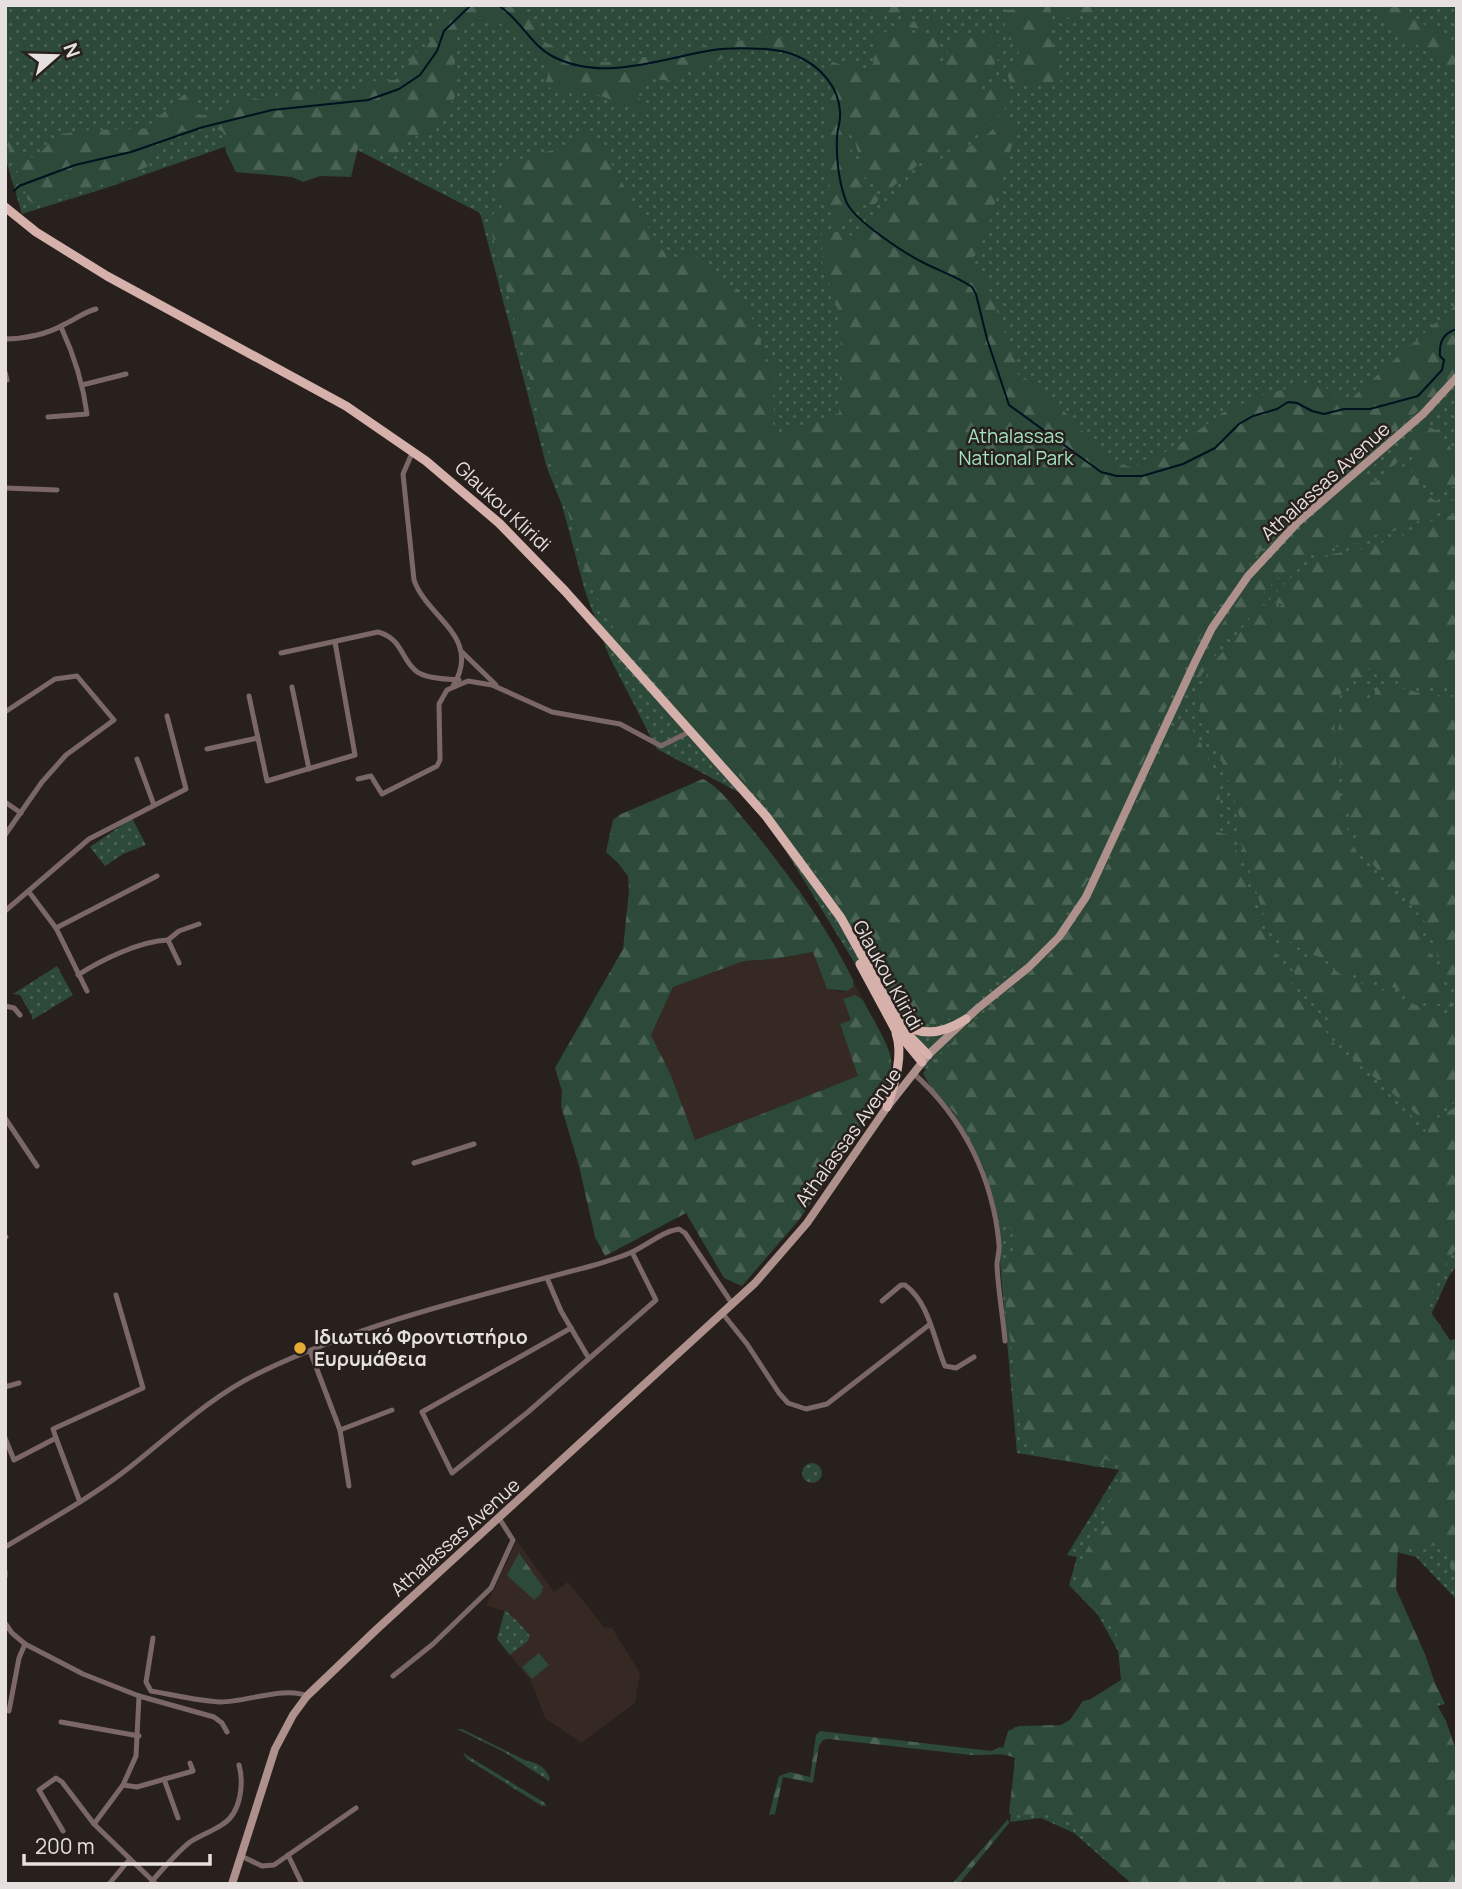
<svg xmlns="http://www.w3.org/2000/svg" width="1462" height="1889" font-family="Manrope,sans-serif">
	<defs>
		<pattern id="grass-dots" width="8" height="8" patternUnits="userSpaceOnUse" patternTransform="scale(1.75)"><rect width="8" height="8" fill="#2c4939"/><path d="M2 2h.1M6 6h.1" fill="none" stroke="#4b6355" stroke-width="1.8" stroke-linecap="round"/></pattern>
		<pattern id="forest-firs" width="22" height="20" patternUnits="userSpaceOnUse" patternTransform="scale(1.75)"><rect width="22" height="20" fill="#2c4939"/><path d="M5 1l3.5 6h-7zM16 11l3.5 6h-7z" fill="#4b6355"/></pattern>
	</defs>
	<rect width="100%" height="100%" fill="#28201d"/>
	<g fill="#362822">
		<polygon points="813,952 827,989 842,992 853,987 853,980 863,1000 860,998 851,1020 840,1025 859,1076 695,1140 671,1075 651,1035 673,987 744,961 774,959"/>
		<polygon points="517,1541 554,1592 568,1582 604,1627 612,1628 640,1673 635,1703 581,1743 545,1718 531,1681 497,1639 505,1611 486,1606"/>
	</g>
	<g fill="url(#grass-dots)">
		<polygon points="5,5 1457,5 1457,1265 1449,1276 1430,1317 1441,1325 1440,1341 1457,1342 1457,1600 1416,1557 1389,1550 1376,1557 1445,1704 1429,1708 1457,1884 1132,1884 1074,1833 1041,1818 1010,1822 1017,1759 1006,1754 1015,1727 1065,1727 1083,1701 1128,1691 1123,1660 1098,1615 1069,1585 1077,1557 1067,1555 1119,1470 1017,1453 993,1184 937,1082 919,1063 862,975 755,801 657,749 609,656 585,591 562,505 547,468 480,213 340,141 236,143 106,188 22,214 5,157"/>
		<polygon points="132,818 146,845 123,854 105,866 90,847"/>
		<polygon points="57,966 73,995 32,1020 32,1016 20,995 13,994"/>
		<circle cx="812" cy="1473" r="10"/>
		<polygon points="505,1610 518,1622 530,1636 528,1641 510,1655 497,1639"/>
		<path d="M457,1729H462L527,1761C538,1763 545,1767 550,1778L549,1781L504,1752Z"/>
		<polygon points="463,1753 545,1803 546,1806 542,1806 467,1759"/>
	</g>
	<g fill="url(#forest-firs)">
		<path d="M458,5H512L534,22L543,41L574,57L597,62L634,61L642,57H662L718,43L744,40L750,43C782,25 804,51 827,71L831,61L844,66V60L863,70L873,64L876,41L879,34L894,29L940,38L937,57L943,68L953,36H997L1000,57L976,86L985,91L995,83L1006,93L1005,109L985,130L957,146L921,162L887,192C873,187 863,167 858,152C855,145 856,138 849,133C850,157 863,180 880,198L875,204L856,205L851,215L837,225L825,203L830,188L825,169L826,105L831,92L827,76L792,51L756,46L675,76V81L652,79L637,94L648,114L593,93L544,87L550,70C537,57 505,20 487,18C475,17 466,24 457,31L453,90L455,97L435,126L404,143L395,157L359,144L351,177L320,176L303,182L292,177L236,172L226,152L223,132L205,123L150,143L152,149L149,166L110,182L37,206L28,200L5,139V127L18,151L35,159L56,135L86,130L145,129L198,82L197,116L215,114L248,96L264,101C292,87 328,91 359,93L374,81L395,80L407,70L412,53L425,50L434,34L431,27Z"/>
		<polygon points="866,5 915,5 916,11 881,15 864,11"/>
		<polygon points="1050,5 1052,21 1049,22 1061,81 1016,85 1009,81 1006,64 1019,63 1018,40 1009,40 1004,34 1006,10"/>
		<polygon points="1056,5 1121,5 1057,20"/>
		<path d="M1369,5H1399L1457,50V75C1429,50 1395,33 1369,5Z"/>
		<polygon points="943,19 941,32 902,26 904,22"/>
		<path d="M1002,119L1012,122L1014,138L991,217L979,251L971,260L981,268L1016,363L1011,370L1042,388L1043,398L1056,403L1114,464L1132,467L1176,447L1222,413L1259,396L1313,382L1322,384L1341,401L1353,397L1457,304V370C1417,419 1366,451 1320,493C1287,522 1256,555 1229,589C1211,613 1198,641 1185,667C1146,745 1120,833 1072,906C1040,953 988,989 943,1023C925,1026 915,1022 901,1010L821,877L762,801L626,650L597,597L585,569L546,440L489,222L493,214L502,207L496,199L500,168L531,155L568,147L582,131L601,145L639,213L669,260L679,263L683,250L706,261L726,288L736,286L757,328L766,363L775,364L773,437L839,413L841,319L822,262V232H845L851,236L923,167L974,144L989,133Z"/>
		<polygon points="1427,426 1440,432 1457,457 1457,484 1448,490 1437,490 1418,471 1408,448 1395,465 1381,471 1374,467"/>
		<path d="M1404,466L1417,477L1422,493L1438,502L1457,500V510C1425,511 1401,536 1369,535L1366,541C1349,545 1330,547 1314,553C1274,568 1218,647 1196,684L1193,682C1229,593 1291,535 1363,475L1368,481L1375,482Z"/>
		<path d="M1442,516H1457V685H1413L1377,677V671L1369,668L1367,676C1323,678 1335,753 1339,782C1340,794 1340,807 1344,819C1347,829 1351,839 1355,849C1365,871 1386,882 1401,900C1427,931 1434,971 1453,1005L1452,1007L1410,997L1389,985L1350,973L1328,959L1309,954L1270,928L1265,919L1235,824L1241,821L1217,746L1200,709L1199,690L1216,660L1261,605L1267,606L1274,615L1282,604L1271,603L1270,598L1296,573L1318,561L1332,554L1362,549L1400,537Z"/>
		<path d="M1358,684L1365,686L1366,701L1373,704L1376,687C1384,688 1392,687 1400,688C1419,692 1436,699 1457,696V989C1437,975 1437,941 1425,922C1409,899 1387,883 1371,862C1348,834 1333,751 1340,717C1343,703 1348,694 1358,684Z"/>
		<path d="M1181,719C1199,728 1221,784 1220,804C1219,813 1216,823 1214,831L1232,836L1259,924L1292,983L1352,1069L1413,1119L1412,1128L1423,1135L1431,1122L1457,1106V1247L1444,1267L1426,1305L1450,1340L1457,1339V1575L1451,1570L1445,1545L1398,1548L1396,1589L1425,1654L1438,1692L1434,1699L1446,1721L1457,1753V1884H1139L1069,1822L1043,1810L1039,1815L1009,1814L1015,1758C1001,1751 987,1756 971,1755L829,1739L823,1740L819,1746L813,1783L783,1777L775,1814L769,1815L779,1776L790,1772L810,1777L816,1735L820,1731L991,1751L1000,1747L1003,1748L1008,1731L1019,1726L1061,1725L1073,1718L1086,1702L1121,1680L1116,1627L1079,1585C1077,1563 1090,1537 1107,1525L1102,1516L1126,1469V1465L1105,1459L1102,1466L1096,1467L1032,1451L1023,1439L1002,1274C1017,1256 1025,1234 1000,1221C990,1186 980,1151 960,1120C950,1106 929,1089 923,1073L967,1027L1048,956L1078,918L1117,847L1159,756Z"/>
		<path d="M703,779C721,788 735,809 748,824C787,872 826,924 853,980V987L847,991L827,989L813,952L774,959L744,961L673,987L651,1035L671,1075L695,1140L858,1076L840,1024L851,1020L843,999L855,995L863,1000C871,1016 885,1038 890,1054C896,1079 876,1105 864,1125L863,1130L798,1221L742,1286L724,1278L686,1213L605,1256L595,1237L579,1166L561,1106L562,1091L555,1068L623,949L629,891L628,876L618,863L606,852L613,820L619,815Z"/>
		<path d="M1282,940L1307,958L1325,963L1346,978L1384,991L1407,1002L1457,1017V1101C1444,1106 1436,1117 1422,1119L1351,1057L1325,1014L1300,984L1279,944Z"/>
		<polygon points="519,1553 543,1587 541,1594 534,1600 507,1575"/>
		<polygon points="1008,1819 1009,1823 959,1884 952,1884"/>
	</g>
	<polygon fill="#2c4939" points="539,1653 549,1665 532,1679 522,1667"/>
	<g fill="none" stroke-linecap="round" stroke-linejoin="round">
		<g stroke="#001120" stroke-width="2">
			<path d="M498,5C520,19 531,45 552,56C602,83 662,58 713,50C731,47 749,48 766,49C776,50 789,52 797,56C820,66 839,87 840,112C841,121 837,130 837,138C836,158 839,183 846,201C853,220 906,254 924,263C940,271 958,277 972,287L976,294L987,339L1009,405L1101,472L1117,476H1142L1183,464L1215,448L1239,424L1253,416L1277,409L1288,402L1297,403L1312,411L1324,414L1344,409H1370L1418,396L1442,370L1444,360L1440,356C1439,342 1443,333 1457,329"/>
			<polyline points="14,191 19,186 75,165 131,152 203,127 272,110 368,100 399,89 420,75 437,51 444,31 471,5"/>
		</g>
		<g stroke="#7b6866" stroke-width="5">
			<path d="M5,339C25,339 48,334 65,324C76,319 84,312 96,309"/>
			<polyline points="5,372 7,380"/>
			<polyline points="82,385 126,374"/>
			<path d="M48,417L87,414C83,383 74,355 61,327"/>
			<path d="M413,451L403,474L414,580C427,618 483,637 453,686"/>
			<polyline points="5,488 57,490"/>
			<polyline points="461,651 496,685"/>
			<path d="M281,653L378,632C403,639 400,658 416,671C426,679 447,679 459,680"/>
			<polyline points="292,687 309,769"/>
			<polyline points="249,696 267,781 355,755 335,642"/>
			<polyline points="5,712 55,679 77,676 114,720 66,755 42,782 5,835"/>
			<polyline points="207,749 258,738"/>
			<polyline points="137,759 154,805"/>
			<polyline points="358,779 371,776 382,794 437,766 440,760 439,704 447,690 468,681 492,685 552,712 620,724 661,746 691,731"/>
			<polyline points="5,802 21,813"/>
			<polyline points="29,892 56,928 87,991"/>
			<polyline points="5,911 89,839 186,789 167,716"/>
			<polyline points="56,928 157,876"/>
			<polyline points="168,940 179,931 199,924"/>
			<path d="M78,975C101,960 140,941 168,940L179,963"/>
			<polyline points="5,1006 14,1008 20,1015"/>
			<path d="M913,1073C963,1117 993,1178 999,1244C1000,1251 997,1258 997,1265C998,1290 1003,1316 1005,1341"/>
			<polyline points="5,1118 37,1166"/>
			<polyline points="414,1163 474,1144"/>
			<polyline points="5,1236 6,1237"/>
			<polyline points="547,1278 561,1311 588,1357"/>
			<path d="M882,1301L901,1285H905C929,1302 934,1340 945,1366L956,1368L974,1357"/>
			<polyline points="723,1314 747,1344 779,1393 788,1403 806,1409 827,1404 929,1325"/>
			<polyline points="571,1328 422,1412 452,1473 528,1412 656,1300 632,1252"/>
			<polyline points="310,1351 340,1430 349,1486"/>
			<polyline points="5,1387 19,1383"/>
			<polyline points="340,1430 392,1410"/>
			<polyline points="5,1438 14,1460 56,1438 53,1429 143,1388 116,1295"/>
			<polyline points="56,1438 80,1502"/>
			<path d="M5,1547C48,1521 92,1497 130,1467C172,1434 211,1396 259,1373C364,1322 479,1296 591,1266C605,1262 619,1258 632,1252C648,1245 661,1232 679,1229L685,1233L733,1305"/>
			<polyline points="5,1572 5,1576"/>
			<polyline points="5,1623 12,1633 25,1644"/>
			<path d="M153,1638L146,1682L151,1691C175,1695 197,1701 221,1702C245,1702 286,1686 307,1696"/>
			<polyline points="393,1676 433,1644 491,1588 513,1540 499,1518"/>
			<polyline points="9,1711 19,1658 25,1644 83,1674 139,1696 214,1717 222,1723 227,1732"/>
			<polyline points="61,1722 139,1736"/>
			<polyline points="164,1779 178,1818"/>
			<polyline points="123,1785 137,1787 193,1771 190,1763"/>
			<polyline points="94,1824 123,1785 136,1756 139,1696"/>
			<polyline points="63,1831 39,1790 56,1778 62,1782 94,1824 156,1884"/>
			<polyline points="288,1855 302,1884"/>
			<polyline points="241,1856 262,1866 274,1865 356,1808"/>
			<path d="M152,1881C164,1868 176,1853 190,1842C201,1835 213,1831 223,1824C241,1813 244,1783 239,1765"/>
			<polyline points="109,1884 129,1860"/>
		</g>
		<polyline stroke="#ae918c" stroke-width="8" points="232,1884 275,1749 293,1715 307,1696 377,1629 755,1283 807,1223 887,1107 928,1055 977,1009 1029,967 1059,937 1086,897 1195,662 1212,628 1248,576 1298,522 1423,414 1457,377"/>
		<g stroke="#d6b0aa" stroke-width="9">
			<polyline points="5,207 36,232 107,276 346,406 426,461 499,523 565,591 766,816 841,918 902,1028 928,1055"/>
			<polyline points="860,964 895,1029 922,1062"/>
			<path d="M902,1023C923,1038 946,1032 966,1019"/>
			<path d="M887,1107C894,1085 904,1056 896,1033"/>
		</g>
	</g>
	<circle fill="#e6ac36" stroke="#28201d" stroke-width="2.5" cx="300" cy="1348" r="7"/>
	<g text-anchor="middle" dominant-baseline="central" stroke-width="5" stroke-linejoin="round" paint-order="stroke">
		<g font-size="19" fill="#a2e4bf" stroke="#28201d">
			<text x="1016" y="436">Athalassas<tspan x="1016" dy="22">National Park</tspan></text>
		</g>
		<g font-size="19" fill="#e6e0de" stroke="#28201d">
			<text transform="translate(1325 481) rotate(-42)">Athalassas Avenue</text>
			<text transform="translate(503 506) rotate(43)">Glaukou Kliridi</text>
			<text transform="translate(888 975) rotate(61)">Glaukou Kliridi</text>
			<text transform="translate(848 1137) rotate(-54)">Athalassas Avenue</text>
			<text transform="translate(455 1537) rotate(-42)">Athalassas Avenue</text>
		</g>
		<g font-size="19" font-weight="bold" fill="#e6e0de" stroke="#28201d" text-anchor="start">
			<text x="314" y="1337">Ιδιωτικό Φροντιστήριο<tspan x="314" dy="22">Ευρυμάθεια</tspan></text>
		</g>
	</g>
	<rect width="1462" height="1889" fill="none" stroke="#e6e0de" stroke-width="14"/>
	<g transform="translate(56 56) rotate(70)" stroke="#28201d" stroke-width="5" paint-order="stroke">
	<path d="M0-5L12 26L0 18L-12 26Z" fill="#e6e0de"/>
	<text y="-10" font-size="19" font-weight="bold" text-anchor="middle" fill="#e6e0de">N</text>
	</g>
	<path d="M24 1854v10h186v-10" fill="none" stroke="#e6e0de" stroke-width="3.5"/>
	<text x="35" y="1854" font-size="21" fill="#e6e0de" stroke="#28201d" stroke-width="5" paint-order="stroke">200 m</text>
</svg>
